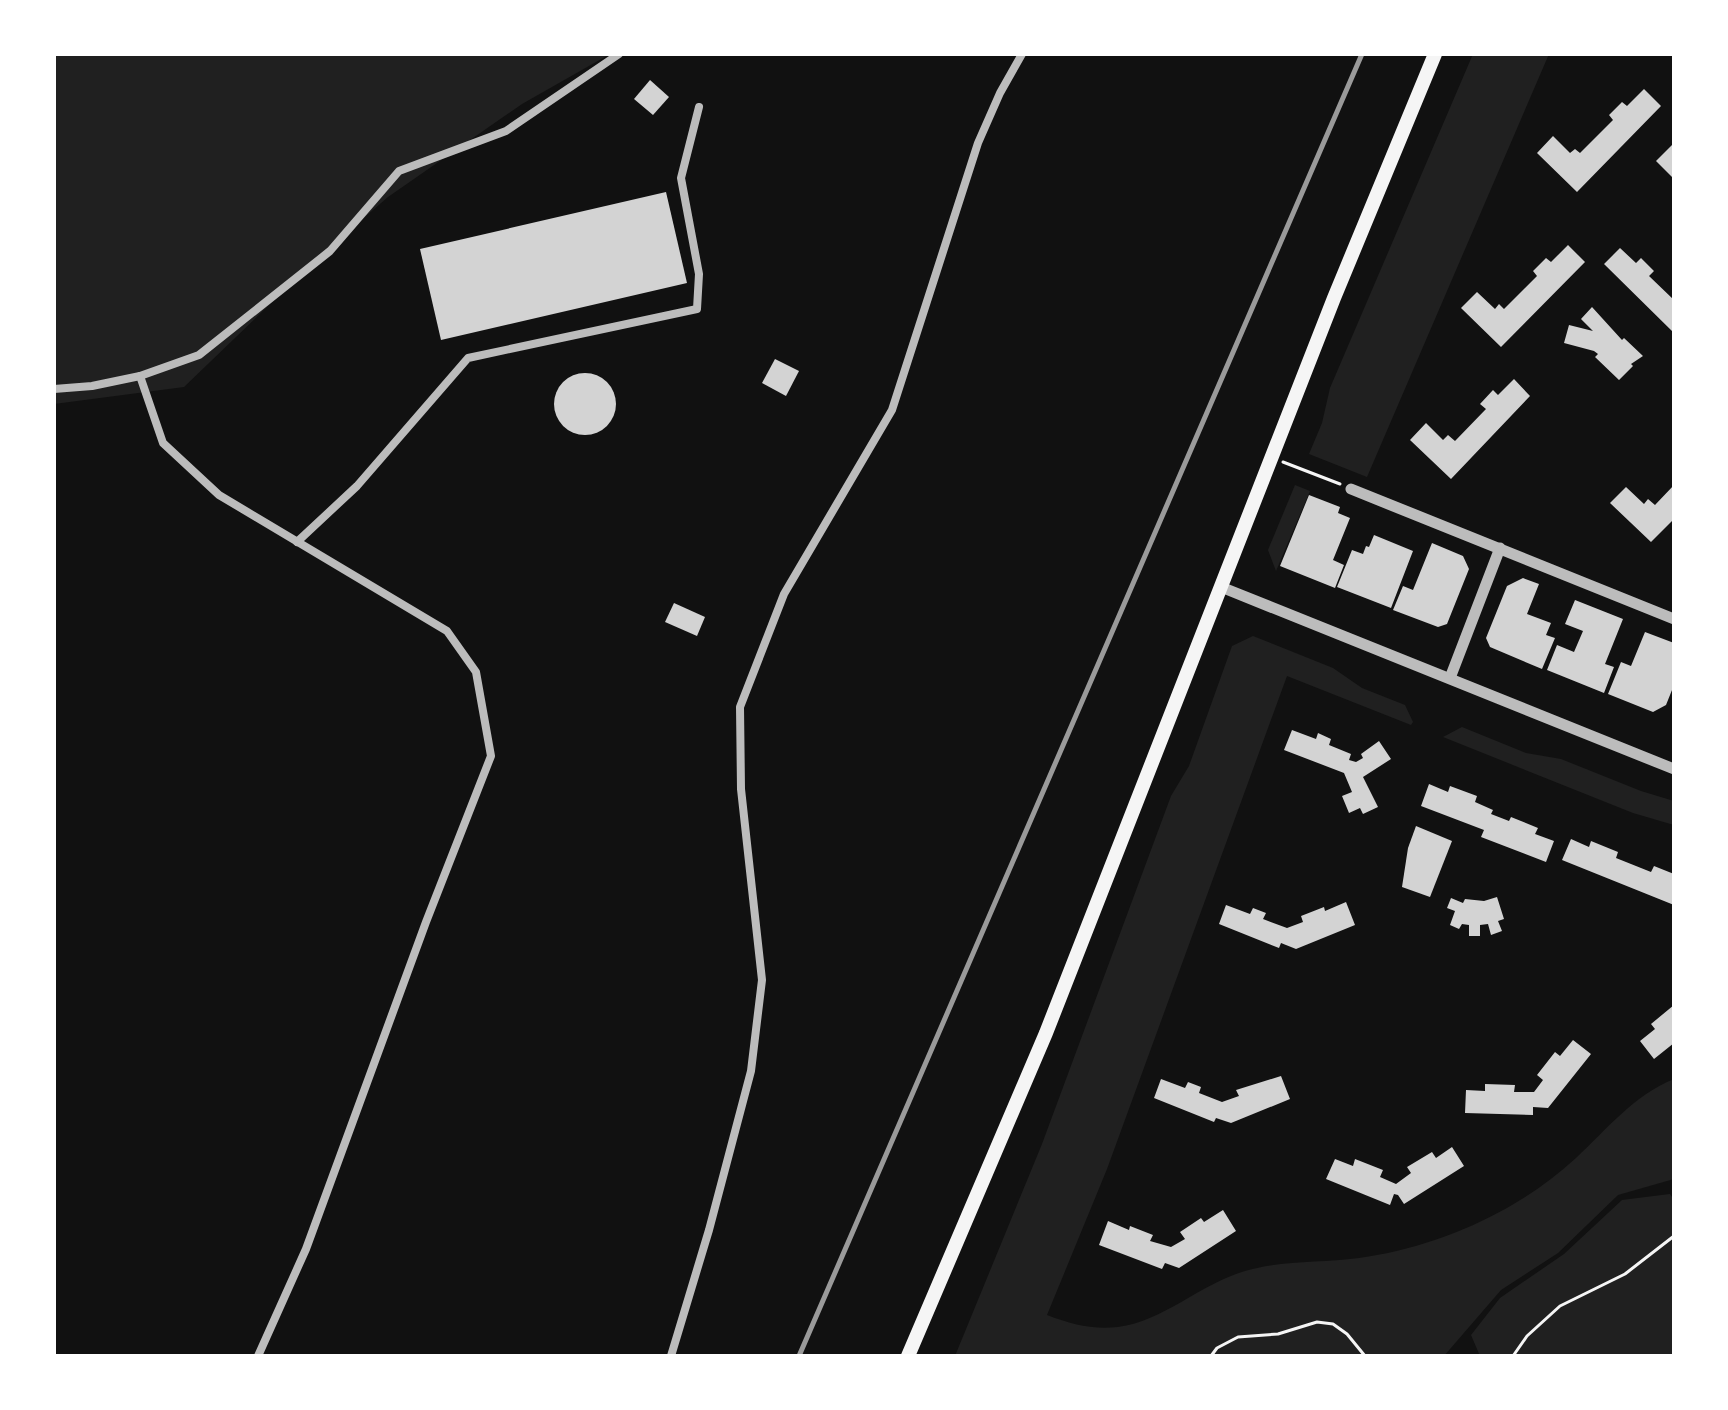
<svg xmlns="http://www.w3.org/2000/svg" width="1728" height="1410" font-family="Montserrat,sans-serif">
	<rect width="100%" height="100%" fill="#111"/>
	<g fill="#202020">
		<polygon points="54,54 610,54 522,104 388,197 321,255 184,387 54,404"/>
		<polygon points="1473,54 1549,54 1367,477 1309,454 1322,423 1330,388"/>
		<polygon points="1295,485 1310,491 1276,571 1268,550"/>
		<path d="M1253,636L1333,668L1362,688L1405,705L1413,722L1411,725L1287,676L1107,1169L1047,1315C1070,1324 1093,1330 1118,1327C1164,1321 1200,1284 1245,1271C1282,1260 1321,1263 1359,1258C1411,1251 1462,1233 1507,1208C1532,1194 1555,1177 1576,1158C1608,1128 1633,1096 1674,1079V1179L1618,1195L1558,1253L1501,1290L1444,1356H955L1042,1144L1171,796L1189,766L1232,646Z"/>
		<polygon points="1462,727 1526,753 1561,759 1641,791 1674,801 1674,825 1633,813 1443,737"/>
		<polygon points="1670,1194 1674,1200 1674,1356 1480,1356 1471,1335 1500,1298 1564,1254 1622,1200"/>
	</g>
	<g fill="#d3d3d3">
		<polygon points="650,80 669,97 653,115 634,99"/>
		<polygon points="1644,89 1661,106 1577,192 1537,153 1553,136 1570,153 1575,149 1580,153 1613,120 1609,115 1622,102 1627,106"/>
		<polygon points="1674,143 1674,179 1656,161"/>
		<polygon points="666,192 687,283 441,340 420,249"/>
		<polygon points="1568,245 1585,262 1501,347 1461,308 1477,292 1495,309 1499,304 1504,309 1537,276 1533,271 1546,258 1551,262"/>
		<polygon points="1620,248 1636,263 1641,258 1654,271 1649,276 1674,300 1674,333 1604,264"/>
		<polygon points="1592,307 1622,340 1624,338 1643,356 1631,364 1633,366 1619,380 1595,357 1598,354 1594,351 1564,343 1569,325 1593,331 1581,319"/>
		<polygon points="775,359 799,371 786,396 762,383"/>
		<circle cx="585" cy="404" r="31"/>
		<polygon points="1514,379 1530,396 1451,479 1410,440 1426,423 1443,440 1448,435 1455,441 1486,409 1480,404 1493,390 1498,395"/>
		<polygon points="1674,485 1674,519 1651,542 1610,503 1626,487 1644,504 1648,499 1655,505"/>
		<polygon points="1309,495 1340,507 1338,513 1350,518 1333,560 1344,565 1335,588 1280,566"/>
		<polygon points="1374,535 1413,551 1391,608 1337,587 1352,550 1363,554 1366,546 1369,547"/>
		<polygon points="1432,543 1463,556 1469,569 1447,624 1438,627 1393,610 1403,586 1413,590"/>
		<polygon points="1523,578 1539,584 1527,614 1551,623 1546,635 1555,638 1542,669 1490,647 1486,638 1507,586"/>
		<polygon points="1575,600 1623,619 1605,664 1614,667 1604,693 1547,670 1557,645 1574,652 1583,631 1565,624"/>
		<polygon points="674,603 705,617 697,636 665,622"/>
		<polygon points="1645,632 1674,643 1674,685 1666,705 1653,712 1608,694 1621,662 1631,666"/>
		<polygon points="1292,730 1316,739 1318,733 1331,739 1329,745 1351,754 1349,760 1356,762 1363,758 1361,754 1379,741 1391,759 1363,777 1378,807 1363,814 1360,808 1349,813 1342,796 1352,792 1344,773 1284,750"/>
		<polygon points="1429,784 1448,792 1450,786 1477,796 1475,802 1493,810 1491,814 1509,821 1511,817 1538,828 1535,834 1554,841 1546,862 1481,837 1484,830 1421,806"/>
		<polygon points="1416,826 1452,841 1430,897 1402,887 1408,848"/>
		<polygon points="1571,839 1589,847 1591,841 1618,852 1616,858 1651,872 1654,866 1674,874 1674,905 1562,860"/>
		<polygon points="1497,897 1504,919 1498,921 1502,931 1491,935 1488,924 1480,925 1480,936 1469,936 1469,925 1462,924 1459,929 1450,925 1455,911 1447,908 1451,898 1463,903 1465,899 1484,901"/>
		<polygon points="1346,902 1355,925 1296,949 1281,943 1279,948 1219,924 1226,905 1250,914 1253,908 1266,913 1263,919 1287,928 1303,922 1301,916 1324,907 1325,911"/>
		<polygon points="1674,1005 1674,1043 1654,1059 1640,1041 1655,1029 1651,1024"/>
		<polygon points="1573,1040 1591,1054 1548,1108 1533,1107 1533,1115 1465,1113 1466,1090 1485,1091 1485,1084 1515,1085 1514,1092 1534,1092 1543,1080 1537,1075 1555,1052 1560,1056"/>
		<polygon points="1281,1076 1290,1099 1231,1123 1216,1118 1214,1122 1154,1098 1161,1079 1185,1088 1188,1082 1201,1087 1199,1093 1222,1102 1239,1096 1236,1090"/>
		<polygon points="1452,1147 1464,1166 1404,1204 1398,1195 1394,1194 1390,1205 1326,1179 1335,1159 1353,1166 1355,1159 1383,1170 1380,1177 1396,1184 1411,1173 1407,1167 1432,1152 1436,1158"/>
		<polygon points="1223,1210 1236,1231 1179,1268 1165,1263 1162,1269 1099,1245 1108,1221 1129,1230 1130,1226 1153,1235 1150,1241 1171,1247 1185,1239 1180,1232 1201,1218 1204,1222"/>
	</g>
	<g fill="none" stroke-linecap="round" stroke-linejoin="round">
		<g stroke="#f5f5f5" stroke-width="3">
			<polyline points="1283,462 1340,484"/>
			<polyline points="1211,1356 1217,1348 1238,1337 1278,1334 1317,1322 1333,1324 1347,1334 1365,1356"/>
			<polyline points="1513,1356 1527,1336 1560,1306 1625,1274 1674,1236"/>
		</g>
		<g stroke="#bcbcbc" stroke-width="8">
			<polyline points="140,376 163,443 219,495 447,631 476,672 491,756 426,922 306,1249 258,1356"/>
			<polyline points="54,389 92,386 140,376 199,355 330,251 399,171 506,131 619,54"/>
			<polyline points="297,542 357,486 468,358 697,309 699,274 681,178 699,107"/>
			<polyline points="671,1356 709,1230 751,1071 762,980 741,789 740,707 784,594 892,410 978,143 1000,93 1022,54"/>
		</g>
		<g stroke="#bcbcbc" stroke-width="11">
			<polyline points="1351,489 1674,619"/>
			<polyline points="1221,587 1674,769"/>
			<polyline points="1450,678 1500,548"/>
		</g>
		<polyline stroke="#f5f5f5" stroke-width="14" points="908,1356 1046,1033 1334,298 1435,54"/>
		<polyline stroke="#9a9a9a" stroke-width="5" points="799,1356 1362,54"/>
	</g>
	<rect width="1728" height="1410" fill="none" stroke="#ffffff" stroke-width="112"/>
</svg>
